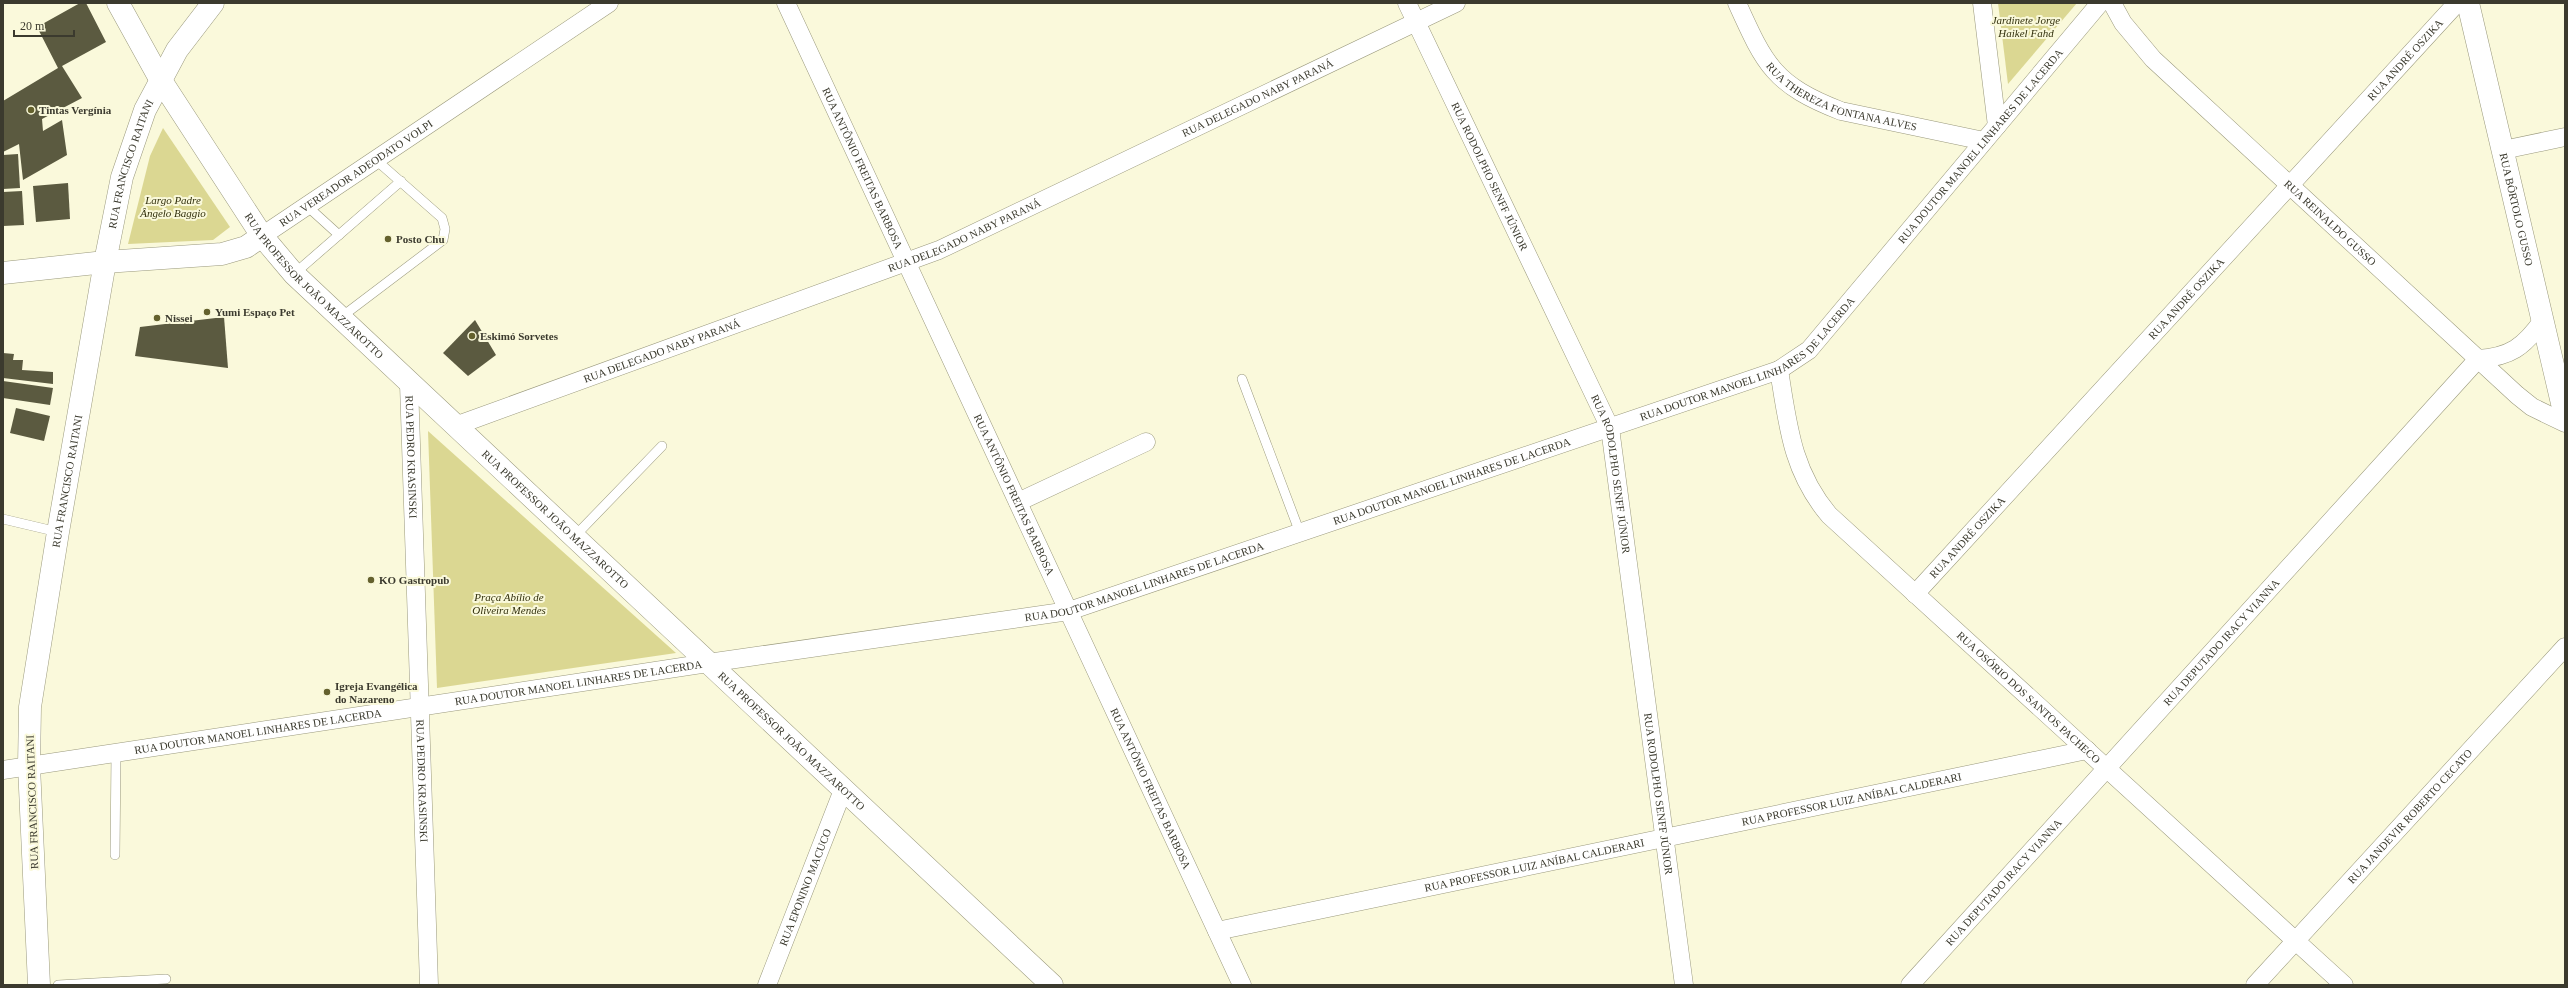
<svg xmlns="http://www.w3.org/2000/svg" width="2568" height="988" font-family="'Times New Roman',serif">
	<rect width="100%" height="100%" fill="#faf9db"/>
	<g fill="#dbd792">
		<polygon points="1998,3 2077,3 2008,84"/>
		<polygon points="163,128 230,227 213,240 128,244 150,156"/>
		<polygon points="428,431 676,653 437,688"/>
	</g>
	<g fill="#5b5a40">
		<polygon points="80,3 86,3 106,42 62,66 82,98 42,119 43,131 62,120 67,155 23,180 19,144 3,152 3,101 58,68 37,27"/>
		<polygon points="18,154 20,188 3,189 3,155"/>
		<polygon points="68,183 70,219 36,222 33,186"/>
		<polygon points="22,191 24,225 3,226 3,192"/>
		<polygon points="224,317 228,368 135,356 140,327"/>
		<polygon points="475,320 496,355 468,376 443,353"/>
		<polygon points="3,353 14,354 13,360 23,360 22,370 53,372 53,384 3,378"/>
		<polygon points="3,381 53,388 50,405 3,398"/>
		<polygon points="16,408 50,416 44,441 10,433"/>
	</g>
	<g fill="none" stroke-linecap="round" stroke-linejoin="round">
		<defs>
			<g id="service">
				<polyline points="307,206 339,235"/>
				<polyline points="294,274 401,181"/>
				<polyline points="340,318 443,240 445,229 442,218 376,160"/>
				<polyline points="1242,379 1300,533"/>
				<polyline points="3,519 58,532"/>
				<polyline points="574,537 662,446"/>
				<polyline points="115,855 116,753"/>
				<polyline points="58,985 166,979"/>
			</g>
			<g id="minor">
				<path id="s1" d="M786,3L1242,985"/>
				<path id="s2" d="M1407,3L1610,428L1684,985"/>
				<path id="s3" d="M1737,3C1765,65 1774,85 1841,111L1984,141"/>
				<polyline points="1982,3 1997,126"/>
				<path id="s4" d="M2112,3L2123,23L2153,59L2517,395L2532,407L2565,423"/>
				<polyline points="2503,150 2565,137"/>
				<path id="s5" d="M262,236L609,3"/>
				<path id="s6" d="M1779,370C1788,426 1792,471 1829,515L2344,985"/>
				<path id="s7" d="M409,384L429,985"/>
				<path id="s8" d="M455,426L939,250L1456,3"/>
				<polyline points="1018,502 1146,442"/>
				<path id="s9" d="M1915,594L2457,3"/>
				<path id="s10" d="M3,770L708,663L1069,611L1779,370L1809,350L2100,3"/>
				<path id="s11" d="M1217,931L2087,750"/>
				<path id="s12" d="M767,985L843,790"/>
				<path id="s13" d="M1910,985L2478,359C2510,357 2524,347 2543,320"/>
				<path id="s14" d="M2255,985L2565,647"/>
			</g>
			<g id="tertiary">
				<path id="s15" d="M118,3L160,79L262,236L294,274L1052,985"/>
				<path id="s16" d="M2468,3L2565,416"/>
				<polyline points="3,273 105,262 222,254 246,247 262,236"/>
			</g>
			<g id="primary">
				<path id="s17" d="M39,985L29,766L30,707L58,532L105,262L122,177L145,110L177,50L213,3"/>
			</g>
		</defs>
		<use href="#service" stroke="#9a997d" stroke-width="10"/>
		<use href="#minor" stroke="#9a997d" stroke-width="19"/>
		<use href="#tertiary" stroke="#9a997d" stroke-width="23"/>
		<use href="#primary" stroke="#9a997d" stroke-width="23"/>
		<use href="#service" stroke="#fff" stroke-width="9"/>
		<use href="#minor" stroke="#fff" stroke-width="18"/>
		<use href="#tertiary" stroke="#fff" stroke-width="22"/>
		<use href="#primary" stroke="#fff" stroke-width="22"/>
	</g>
	<g fill="#64612d" stroke="#faf9db" stroke-width="1.5">
		<circle cx="31" cy="110" r="4"/>
		<circle cx="388" cy="239" r="4"/>
		<circle cx="207" cy="312" r="4"/>
		<circle cx="157" cy="318" r="4"/>
		<circle cx="472" cy="336" r="4"/>
		<circle cx="371" cy="580" r="4"/>
		<circle cx="327" cy="692" r="4"/>
	</g>
	<g text-anchor="middle" dominant-baseline="central" stroke-width="4" stroke-linejoin="round" paint-order="stroke">
		<g font-size="11" font-style="italic" fill="#32300d" stroke="#faf9db">
			<text x="2026" y="20">Jardinete Jorge<tspan x="2026" dy="13">Haikel Fahd</tspan></text>
			<text x="173" y="200">Largo Padre<tspan x="173" dy="13">Ângelo Baggio</tspan></text>
			<text x="509" y="597">Praça Abílio de<tspan x="509" dy="13">Oliveira Mendes</tspan></text>
		</g>
		<g font-size="11" fill="#3b3a2e" stroke="#faf9db">
			<text stroke="none"><textPath href="#s9" startOffset="725">RUA ANDRÉ OSZIKA</textPath></text>
			<text stroke="none"><textPath href="#s3" startOffset="151">RUA THEREZA FONTANA ALVES</textPath></text>
			<text stroke="none"><textPath href="#s8" startOffset="868">RUA DELEGADO NABY PARANÁ</textPath></text>
			<text stroke="none"><textPath href="#s10" startOffset="2130">RUA DOUTOR MANOEL LINHARES DE LACERDA</textPath></text>
			<text stroke="none"><textPath href="#s17" startOffset="831">RUA FRANCISCO RAITANI</textPath></text>
			<text stroke="none"><textPath href="#s1" startOffset="182">RUA ANTÔNIO FREITAS BARBOSA</textPath></text>
			<text stroke="none"><textPath href="#s5" startOffset="113">RUA VEREADOR ADEODATO VOLPI</textPath></text>
			<text stroke="none"><textPath href="#s2" startOffset="192">RUA RODOLPHO SENFF JÚNIOR</textPath></text>
			<text stroke="none"><textPath href="#s16" startOffset="212">RUA BÔRTOLO GUSSO</textPath></text>
			<text stroke="none"><textPath href="#s4" startOffset="311">RUA REINALDO GUSSO</textPath></text>
			<text stroke="none"><textPath href="#s8" startOffset="544">RUA DELEGADO NABY PARANÁ</textPath></text>
			<text stroke="none"><textPath href="#s15" startOffset="346">RUA PROFESSOR JOÃO MAZZAROTTO</textPath></text>
			<text stroke="none"><textPath href="#s9" startOffset="401">RUA ANDRÉ OSZIKA</textPath></text>
			<text stroke="none"><textPath href="#s8" startOffset="220">RUA DELEGADO NABY PARANÁ</textPath></text>
			<text stroke="none"><textPath href="#s10" startOffset="1806">RUA DOUTOR MANOEL LINHARES DE LACERDA</textPath></text>
			<text stroke="none"><textPath href="#s7" startOffset="73">RUA PEDRO KRASINSKI</textPath></text>
			<text stroke="none"><textPath href="#s2" startOffset="516">RUA RODOLPHO SENFF JÚNIOR</textPath></text>
			<text stroke="none"><textPath href="#s17" startOffset="507">RUA FRANCISCO RAITANI</textPath></text>
			<text stroke="none"><textPath href="#s10" startOffset="1482">RUA DOUTOR MANOEL LINHARES DE LACERDA</textPath></text>
			<text stroke="none"><textPath href="#s1" startOffset="542">RUA ANTÔNIO FREITAS BARBOSA</textPath></text>
			<text stroke="none"><textPath href="#s15" startOffset="682">RUA PROFESSOR JOÃO MAZZAROTTO</textPath></text>
			<text stroke="none"><textPath href="#s9" startOffset="77">RUA ANDRÉ OSZIKA</textPath></text>
			<text stroke="none"><textPath href="#s10" startOffset="1158">RUA DOUTOR MANOEL LINHARES DE LACERDA</textPath></text>
			<text stroke="none"><textPath href="#s13" startOffset="463">RUA DEPUTADO IRACY VIANNA</textPath></text>
			<text stroke="none"><textPath href="#s10" startOffset="582">RUA DOUTOR MANOEL LINHARES DE LACERDA</textPath></text>
			<text stroke="none"><textPath href="#s6" startOffset="426">RUA OSÓRIO DOS SANTOS PACHECO</textPath></text>
			<text stroke="none"><textPath href="#s10" startOffset="258">RUA DOUTOR MANOEL LINHARES DE LACERDA</textPath></text>
			<text stroke="none"><textPath href="#s15" startOffset="1006">RUA PROFESSOR JOÃO MAZZAROTTO</textPath></text>
			<text stroke="none"><textPath href="#s7" startOffset="397">RUA PEDRO KRASINSKI</textPath></text>
			<text stroke="none"><textPath href="#s1" startOffset="866">RUA ANTÔNIO FREITAS BARBOSA</textPath></text>
			<text stroke="none"><textPath href="#s2" startOffset="840">RUA RODOLPHO SENFF JÚNIOR</textPath></text>
			<text stroke="none"><textPath href="#s11" startOffset="648">RUA PROFESSOR LUIZ ANÍBAL CALDERARI</textPath></text>
			<text transform="translate(32 802) rotate(-92)">RUA FRANCISCO RAITANI</text>
			<text stroke="none"><textPath href="#s14" startOffset="229">RUA JANDEVIR ROBERTO CECATO</textPath></text>
			<text stroke="none"><textPath href="#s11" startOffset="324">RUA PROFESSOR LUIZ ANÍBAL CALDERARI</textPath></text>
			<text stroke="none"><textPath href="#s13" startOffset="139">RUA DEPUTADO IRACY VIANNA</textPath></text>
			<text stroke="none"><textPath href="#s12" startOffset="105">RUA EPONINO MACUCO</textPath></text>
		</g>
		<g font-size="11" font-weight="bold" fill="#3b3a2e" stroke="#faf9db" text-anchor="start">
			<text x="39" y="110">Tintas Vergínia</text>
			<text x="396" y="239">Posto Chu</text>
			<text x="215" y="312">Yumi Espaço Pet</text>
			<text x="165" y="318">Nissei</text>
			<text x="480" y="336">Eskimó Sorvetes</text>
			<text x="379" y="580">KO Gastropub</text>
			<text x="335" y="686">Igreja Evangélica<tspan x="335" dy="13">do Nazareno</tspan></text>
		</g>
	</g>
	<rect width="2568" height="988" fill="none" stroke="#3b3a2e" stroke-width="8"/>
	<path d="M14 30v6h60v-6" fill="none" stroke="#3b3a2e" stroke-width="2"/>
	<text x="20" y="30" font-size="12" fill="#3b3a2e" stroke="#faf9db" stroke-width="3" paint-order="stroke">20 m</text>
</svg>
